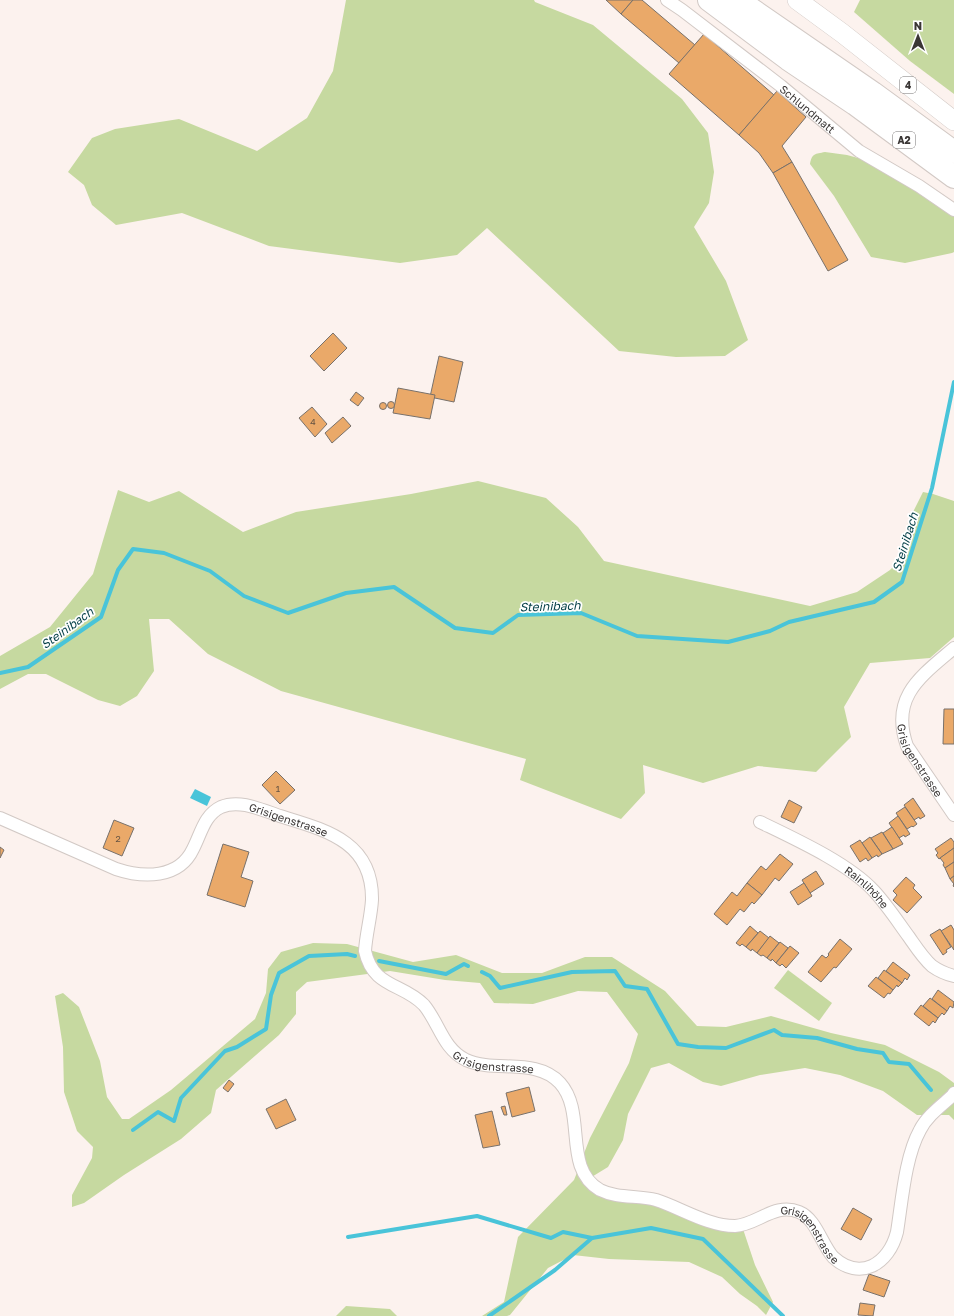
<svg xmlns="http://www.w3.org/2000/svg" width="954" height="1316" font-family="'Golos Text',sans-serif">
	<rect width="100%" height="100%" fill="#fcf2ee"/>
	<g fill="#c6d9a0">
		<polygon points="346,0 534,0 535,2 593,25 682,99 708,133 714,172 709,203 694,227 726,281 748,340 725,356 676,357 619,351 487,228 457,255 400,263 269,246 182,213 116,225 92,205 84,185 68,172 92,138 115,129 179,119 257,151 307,118 333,71"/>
		<polygon points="860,0 954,0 954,94 910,61 854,12"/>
		<path d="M825,152L847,155L869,161L954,215V252L952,253L905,263L871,257L834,196L810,164C812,153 815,154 825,152Z"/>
		<polygon points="478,481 546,498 578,527 604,561 810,606 857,592 890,570 905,554 908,522 923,492 933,494 954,501 954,637 930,658 870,663 844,707 851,737 816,772 758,766 703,783 643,765 645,793 621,819 520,780 526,759 281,691 208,654 169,619 149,619 154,671 137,696 120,706 98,700 46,674 28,674 0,689 0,656 50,627 93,574 118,490 149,502 179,491 243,532 296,512 411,494"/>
		<polygon points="313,943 347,944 413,962 456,955 502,973 542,973 585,957 612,957 665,991 697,1026 726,1027 771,1016 831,1033 885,1045 939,1072 954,1083 954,1120 949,1115 917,1115 883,1091 840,1075 805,1068 760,1075 721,1086 703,1082 669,1063 651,1068 628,1114 623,1140 608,1167 590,1178 581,1161 590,1138 629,1063 638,1034 607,992 578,991 533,1004 494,1003 480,983 445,980 390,971 307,982 296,992 296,1014 279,1035 216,1090 211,1113 181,1139 124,1175 84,1203 72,1207 72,1195 92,1158 93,1147 77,1131 64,1092 63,1047 55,996 63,993 79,1007 100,1061 107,1097 122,1119 129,1119 171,1090 255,1019 266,993 268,969 281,952"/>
		<polygon points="788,970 832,1003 819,1021 774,988"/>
		<polygon points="578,1170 585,1180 641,1200 743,1229 755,1265 773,1302 766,1315 757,1306 740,1294 722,1277 689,1262 609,1259 573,1255 548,1268 510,1315 507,1316 482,1316 504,1302 518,1237 574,1180"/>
		<polygon points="346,1306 390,1309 397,1316 336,1316"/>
	</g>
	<polygon fill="#49c4d9" points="195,789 211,797 207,806 190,798"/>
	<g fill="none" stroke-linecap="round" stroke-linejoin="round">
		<g stroke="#49c4d9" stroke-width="4">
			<polyline points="0,673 28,667 101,617 118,570 133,549 164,553 210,571 244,596 288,613 346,593 394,587 455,628 493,633 518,615 581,613 637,636 728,642 770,631 789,622 874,602 902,582 932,488 954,382"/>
			<polyline points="379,961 446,974 464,964 468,966"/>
			<polyline points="482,972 490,976 500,988 572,972 615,971 625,986 647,989 678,1044 698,1047 726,1048 774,1030 782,1035 817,1038 857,1049 883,1053 889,1062 909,1064 931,1090"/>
			<polyline points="133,1130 158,1112 174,1121 181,1098 225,1051 237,1047 266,1029 271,995 279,973 309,956 347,954 355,956"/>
			<polyline points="348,1237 477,1216 551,1238 563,1232 592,1238 651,1228 703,1239 783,1316"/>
			<polyline points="489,1316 555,1270 592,1238"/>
		</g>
	</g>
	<g fill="#eaa969" stroke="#78716b">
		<polygon points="606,0 633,0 621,14"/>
		<polygon points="633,0 642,0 695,45 679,63 621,14"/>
		<polygon points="704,34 774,95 739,135 669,74"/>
		<polygon points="777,91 806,117 782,146 792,162 773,173 759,153 739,135"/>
		<polygon points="792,162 848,260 828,271 773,173"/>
		<polygon points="333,333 347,348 324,371 310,356"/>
		<polygon points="439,356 463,362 454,402 430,397"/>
		<polygon points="398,388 435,395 430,419 393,413"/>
		<polygon points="356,392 364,398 358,406 350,400"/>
		<circle cx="391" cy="405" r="3.5"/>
		<circle cx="383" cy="406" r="3.5"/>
		<polygon points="312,407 327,424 315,437 299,418"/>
		<polygon points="343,417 351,426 332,443 325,433"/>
		<polygon points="944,709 954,709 954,744 943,744"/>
		<polygon points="276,771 295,790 280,804 262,785"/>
		<polygon points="913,798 925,816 920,819 919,817 914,820 904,805"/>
		<polygon points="789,800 802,807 794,823 781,817"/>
		<polygon points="905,807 917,824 913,827 912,826 907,829 896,813"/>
		<polygon points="898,816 910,834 905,837 904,835 899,838 889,823"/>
		<polygon points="114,820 134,828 122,856 103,848"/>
		<polygon points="892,827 903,844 893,849 883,833"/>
		<polygon points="882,832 893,849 882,854 871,838"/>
		<polygon points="870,837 882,854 878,857 877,855 872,858 862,843"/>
		<polygon points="951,838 954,842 954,848 939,859 936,855 938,853 935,849"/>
		<polygon points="860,840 872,858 868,861 866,858 860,862 850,846"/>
		<polygon points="223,844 249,852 241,877 253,881 245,907 207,895"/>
		<polygon points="0,847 4,850 0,858"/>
		<polygon points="954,848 954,862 945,868 943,865 944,863 940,858"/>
		<polygon points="780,854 793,864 779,881 775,878 762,895 747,883 761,866 766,870"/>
		<polygon points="954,862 954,876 950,879 945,868"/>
		<polygon points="816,871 824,884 810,893 802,880"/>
		<polygon points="954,876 954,887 953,885 954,884 950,879"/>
		<polygon points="906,877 915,885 913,888 922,897 907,913 893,900 897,895 893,891"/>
		<polygon points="747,883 762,895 754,904 752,902 744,912 740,909 727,925 714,914 732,892 737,896"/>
		<polygon points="804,883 812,896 798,905 790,892"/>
		<polygon points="951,925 954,930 954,950 941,931"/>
		<polygon points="750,926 758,933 746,947 742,944 740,946 736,943"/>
		<polygon points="940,929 951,947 946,950 947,952 943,955 930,935"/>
		<polygon points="760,931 769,938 757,953 752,949 751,951 746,947"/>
		<polygon points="770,936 779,943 767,958 763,955 761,956 757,953"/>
		<polygon points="840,939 852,949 836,968 834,967 821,982 808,972 822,955 826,958 829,955 828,954"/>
		<polygon points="780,942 788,948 776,963 772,959 771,961 767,958"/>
		<polygon points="790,946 799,953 786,968 782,964 780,966 776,963"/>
		<polygon points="893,962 910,975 907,980 905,978 902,983 886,971"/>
		<polygon points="884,970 902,983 898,987 897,985 893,990 878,978"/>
		<polygon points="876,977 893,990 890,994 888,993 884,998 868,986"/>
		<polygon points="938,990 954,1002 953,1008 950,1006 947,1011 932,999"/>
		<polygon points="930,998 947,1011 944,1015 942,1013 938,1018 923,1006"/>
		<polygon points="921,1005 938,1018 935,1023 933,1021 929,1026 914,1014"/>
		<polygon points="229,1080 234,1084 228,1092 223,1088"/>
		<polygon points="529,1087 535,1111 512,1117 506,1093"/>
		<polygon points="286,1099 296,1120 276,1129 266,1109"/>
		<polygon points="505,1106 507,1115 504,1115 501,1107"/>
		<polygon points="492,1111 500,1145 483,1148 475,1115"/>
		<polygon points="853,1208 872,1219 861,1240 841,1229"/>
		<polygon points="869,1274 890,1281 884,1297 863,1290"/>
		<polygon points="860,1303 875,1305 873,1316 858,1315"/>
	</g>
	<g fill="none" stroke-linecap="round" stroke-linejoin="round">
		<defs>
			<g id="street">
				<path id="s1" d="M667,0L682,10L781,86L859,151L919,186L954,210"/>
				<path id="s2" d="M954,648C920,677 890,697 907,746L954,815"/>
				<path id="s3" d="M0,818L116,869C143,878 179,879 193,849C201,834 204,815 221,807C240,799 262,810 280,816C325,830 373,841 372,900C371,917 366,934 365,951C373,988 403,983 424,1005C439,1023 443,1049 466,1060C495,1073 536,1057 560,1083C587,1113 562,1168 600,1190C618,1199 638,1195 656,1200C681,1208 708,1226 735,1226C757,1225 775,1202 799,1212C816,1219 821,1243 833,1257C860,1282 889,1264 897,1232C902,1201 905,1157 920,1130C927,1116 941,1106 952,1096L954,1093"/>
				<path id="s4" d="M760,822C795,839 848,863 874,891C887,905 898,922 909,937C916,947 923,958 932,966C939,971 946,974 954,976"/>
			</g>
			<polyline id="primary" points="797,0 842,33 954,121"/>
			<g id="highway">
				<polyline points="709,0 788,59 855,104 954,177"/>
				<polyline points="738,0 873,93 954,152"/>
			</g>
		</defs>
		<use href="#street" stroke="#d2c9c5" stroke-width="14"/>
		<use href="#primary" stroke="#d2c9c5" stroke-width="20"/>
		<use href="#highway" stroke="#d2c9c5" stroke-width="24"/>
		<use href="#street" stroke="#fff" stroke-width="12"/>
		<use href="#primary" stroke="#fff" stroke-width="19"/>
		<use href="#highway" stroke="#fff" stroke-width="22"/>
	</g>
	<g text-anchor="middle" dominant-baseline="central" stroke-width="3.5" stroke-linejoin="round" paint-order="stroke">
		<g font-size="9" fill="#665342">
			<text x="313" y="421">4</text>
			<text x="278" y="788">1</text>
			<text x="118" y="838">2</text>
		</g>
		<g fill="#fff" stroke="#757272" stroke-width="1">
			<rect x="900" y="77" width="16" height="16" rx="3"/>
			<rect x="893" y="132" width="22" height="16" rx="3"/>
		</g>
		<g font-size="10" font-weight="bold" fill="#3a3635">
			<text x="908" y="85">4</text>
			<text x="904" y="140">A2</text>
		</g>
		<g font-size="11" fill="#3a3635" stroke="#fff">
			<text stroke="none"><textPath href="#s1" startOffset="178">Schlundmatt</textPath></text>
			<text stroke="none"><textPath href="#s2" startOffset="137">Grisigenstrasse</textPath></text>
			<text stroke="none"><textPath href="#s3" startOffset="336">Grisigenstrasse</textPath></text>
			<text stroke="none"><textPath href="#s4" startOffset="126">Rainlihöhe</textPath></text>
			<text stroke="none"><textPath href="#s3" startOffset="696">Grisigenstrasse</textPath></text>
			<text stroke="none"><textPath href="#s3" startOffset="1116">Grisigenstrasse</textPath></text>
		</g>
		<g font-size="12" font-style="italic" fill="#033e46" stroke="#fff">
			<text transform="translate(905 542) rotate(-73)">Steinibach</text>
			<text transform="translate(550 606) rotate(-2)">Steinibach</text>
			<text transform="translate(67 628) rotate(-36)">Steinibach</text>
		</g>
	</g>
	<g transform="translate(918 36)" stroke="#ffffff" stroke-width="3" paint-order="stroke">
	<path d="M0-3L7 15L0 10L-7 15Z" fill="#3a3635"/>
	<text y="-6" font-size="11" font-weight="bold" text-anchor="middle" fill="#3a3635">N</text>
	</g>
</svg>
